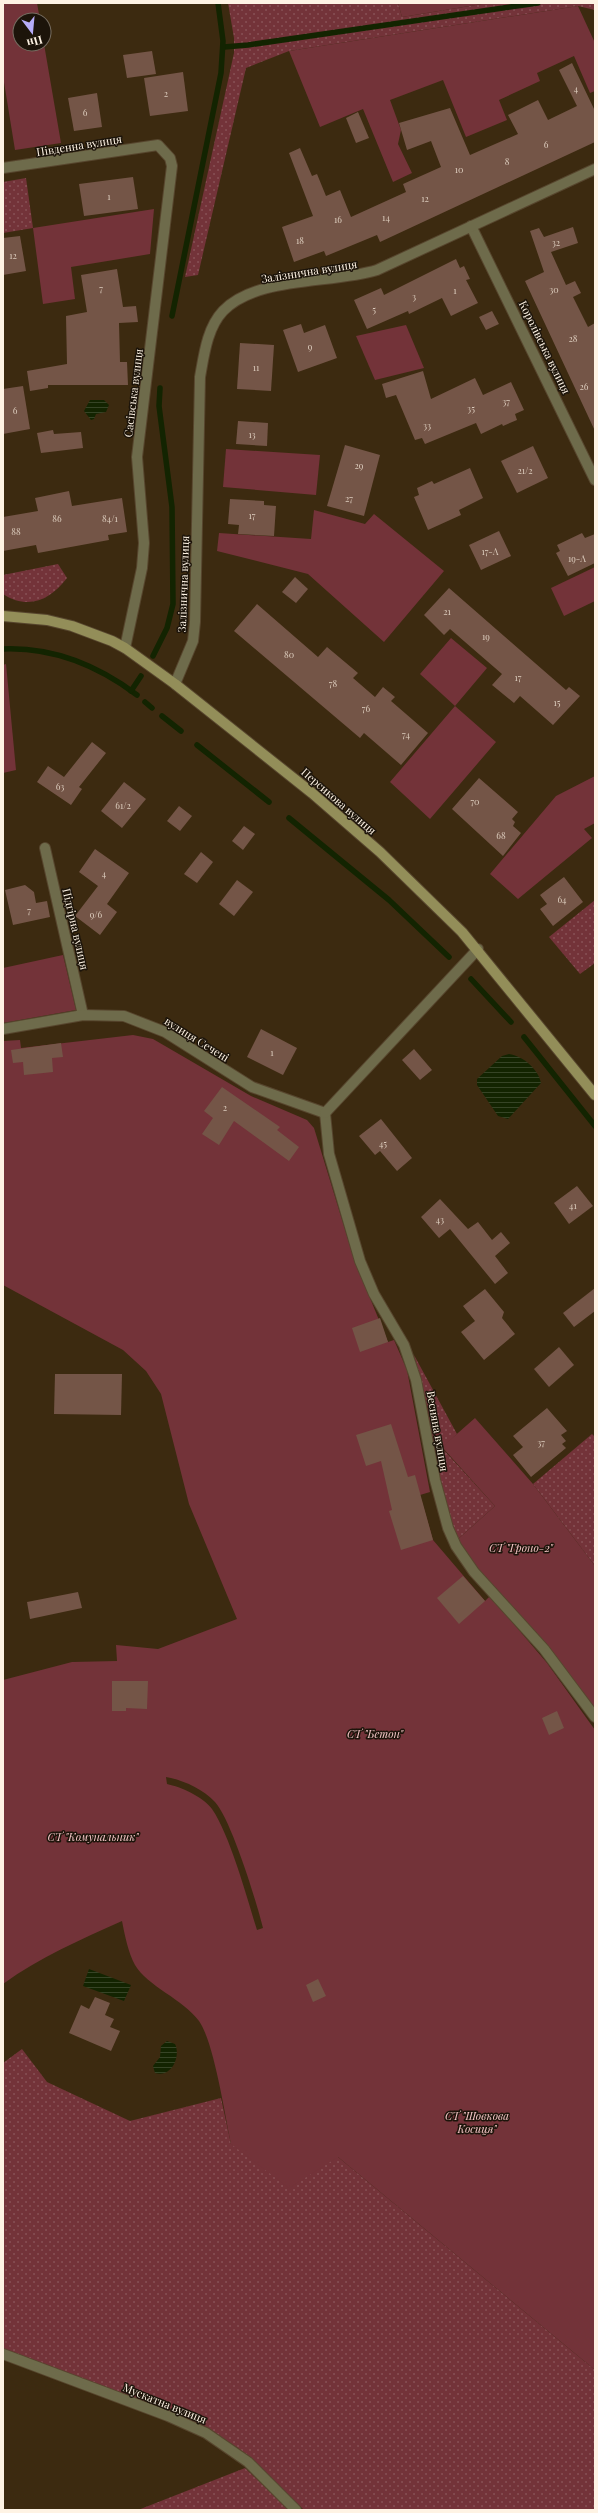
<svg xmlns="http://www.w3.org/2000/svg" width="598" height="2513" font-family="'Playfair Display',serif">
	<defs>
		<pattern id="grass-dots" width="8" height="8" patternUnits="userSpaceOnUse"><rect width="8" height="8" fill="#733339"/><path d="M2 2h.1M6 6h.1" fill="none" stroke="#885156" stroke-width="1.8" stroke-linecap="round"/></pattern>
		<pattern id="water-rules" width="6" height="5" patternUnits="userSpaceOnUse"><rect width="6" height="5" fill="#132401"/><path d="M0 2.5h6" fill="none" stroke="#364426"/></pattern>
	</defs>
	<rect width="100%" height="100%" fill="#3c2a10"/>
	<g fill="url(#grass-dots)">
		<polygon points="228,3 398,3 402,17 488,3 595,3 595,10 578,6 289,51 246,68 198,275 185,277 234,53 234,38"/>
		<polygon points="26,178 33,228 3,233 3,182"/>
		<path d="M58,564L67,578C51,599 29,611 3,594V575Z"/>
		<polygon points="595,900 595,963 580,974 549,937"/>
		<polygon points="414,1355 457,1434 442,1448 495,1506 457,1540 441,1492 427,1406"/>
		<polygon points="592,1434 595,1437 595,1566 533,1484"/>
		<polygon points="22,2049 47,2082 130,2121 221,2098 231,2144 338,2157 595,2370 595,2510 304,2510 238,2448 210,2430 170,2412 3,2350 3,2063"/>
		<polygon points="245,2468 289,2510 138,2510"/>
	</g>
	<g fill="#733339" fill-rule="evenodd">
		<polygon points="3,3 37,3 40,20 20,20 20,44 44,44 61,143 15,150 3,76"/>
		<polygon points="398,3 488,3 402,17"/>
		<polygon points="578,6 595,43 595,91 590,93 574,56 537,73 540,81 499,100 507,120 466,137 443,80 390,100 401,130 398,144 412,173 393,182 363,109 320,127 289,51"/>
		<polygon points="154,209 150,254 71,267 75,299 43,304 33,228"/>
		<polygon points="406,325 424,368 375,380 356,336"/>
		<polygon points="226,449 320,455 316,495 223,487"/>
		<polygon points="314,510 365,524 374,514 444,571 384,642 308,574 217,551 219,533 311,539"/>
		<polygon points="595,567 595,601 564,616 551,588"/>
		<polygon points="451,638 487,668 455,706 496,742 430,819 390,782 455,706 420,674"/>
		<polygon points="6,664 16,770 3,773 3,665"/>
		<polygon points="595,776 595,823 584,829 592,838 518,899 490,874 556,796"/>
		<polygon points="63,955 76,1010 3,1023 3,968"/>
		<path d="M133,1035L153,1039L251,1096L307,1120L314,1128L354,1259L388,1342L394,1340L407,1370L430,1492L420,1495L433,1540L485,1601L490,1596L547,1663L595,1730V2370L338,2157L289,2188L231,2144C225,2116 214,2042 199,2021C183,1999 147,1986 135,1965C128,1952 125,1936 122,1921C80,1940 40,1957 3,1984V1680L72,1662L117,1661L116,1645L158,1649L237,1619L189,1504L161,1394L146,1371L123,1350L3,1285V1041L20,1040L21,1048ZM166,1777C183,1780 203,1789 215,1802C231,1819 257,1903 263,1928L257,1930C247,1898 230,1835 212,1809C202,1796 181,1787 167,1784Z"/>
		<polygon points="475,1418 533,1484 595,1566 595,1712 477,1570 457,1540 495,1506 442,1447"/>
	</g>
	<g fill="url(#water-rules)">
		<polygon points="90,400 104,400 109,405 106,412 96,414 94,419 91,420 84,411"/>
		<path d="M509,1054C523,1056 538,1069 541,1083L508,1119L498,1116L477,1085V1079L502,1056Z"/>
		<polygon points="89,1969 131,1985 124,2001 83,1986"/>
		<path d="M167,2041L175,2044C181,2056 172,2078 155,2073L153,2066L160,2057L161,2046Z"/>
	</g>
	<g fill="none" stroke-linecap="round" stroke-linejoin="round">
		<g stroke="#132401" stroke-width="5.5">
			<polyline points="224,47 248,45 538,3"/>
			<polyline points="172,316 221,73 223,41 218,3"/>
			<path d="M3,649C54,647 97,665 137,695"/>
			<polyline points="153,656 167,628 173,604 172,507 159,406 160,388"/>
			<polyline points="131,691 141,676"/>
			<polyline points="145,702 152,708"/>
			<polyline points="162,716 181,731"/>
			<polyline points="197,745 269,802"/>
			<polyline points="289,818 389,900 449,957"/>
			<polyline points="471,979 511,1022"/>
			<polyline points="524,1037 595,1126"/>
		</g>
	</g>
	<g fill="#745547">
		<polygon points="152,51 156,74 127,78 123,55"/>
		<polygon points="572,63 595,111 595,142 380,242 377,235 326,256 324,251 294,262 282,227 313,216 289,153 300,148 312,176 317,174 326,196 340,190 351,217 406,192 403,184 441,167 431,141 407,150 399,123 450,108 470,155 518,134 508,115 538,100 548,120 577,106 559,70"/>
		<polygon points="183,72 188,111 150,116 144,78"/>
		<polygon points="97,93 102,127 74,131 68,98"/>
		<polygon points="358,112 369,138 356,143 346,118"/>
		<polygon points="133,177 138,209 84,216 79,184"/>
		<polygon points="573,227 578,243 551,252 566,285 575,281 581,293 573,297 588,327 595,323 595,431 525,281 544,272 530,231 539,228 544,237"/>
		<polygon points="20,236 26,271 3,275 3,238"/>
		<polygon points="456,259 460,268 464,266 470,279 466,280 478,303 451,316 442,298 409,314 408,311 367,329 354,300 381,288 384,295"/>
		<polygon points="117,269 123,307 136,306 138,322 119,323 120,362 127,362 128,385 48,385 48,388 30,391 27,371 67,364 66,316 87,312 81,275"/>
		<polygon points="492,311 499,324 486,330 479,317"/>
		<polygon points="301,324 304,333 325,325 337,358 298,372 283,330"/>
		<polygon points="240,343 274,345 271,391 237,389"/>
		<polygon points="423,371 431,399 475,378 483,395 511,382 524,410 515,414 517,420 503,426 502,424 481,434 476,423 425,444 422,438 415,440 396,395 386,398 382,384"/>
		<polygon points="23,386 30,429 3,434 3,389"/>
		<polygon points="238,421 268,423 267,446 236,444"/>
		<polygon points="53,430 54,434 81,432 83,448 41,453 37,433"/>
		<polygon points="345,445 380,455 364,516 327,506"/>
		<polygon points="533,446 548,478 517,493 501,461"/>
		<polygon points="470,468 483,498 459,510 461,515 428,530 414,497 419,495 417,488 432,481 434,484"/>
		<polygon points="69,491 72,506 122,498 127,532 108,535 109,540 38,553 36,545 3,551 3,517 38,511 35,498"/>
		<polygon points="230,499 264,501 264,505 276,506 274,536 238,534 239,525 228,524"/>
		<polygon points="499,531 511,556 481,570 469,545"/>
		<polygon points="582,533 585,538 595,534 595,563 568,576 556,553 560,551 557,545"/>
		<polygon points="295,577 308,589 296,603 282,592"/>
		<polygon points="449,588 566,690 569,687 580,696 553,725 520,696 514,703 492,685 502,674 450,629 444,635 424,615"/>
		<polygon points="257,604 318,657 327,647 358,673 353,678 375,697 383,687 395,697 391,701 428,733 401,765 364,733 360,738 234,631"/>
		<polygon points="92,742 106,753 79,787 82,789 71,805 37,782 48,766 64,777"/>
		<polygon points="479,778 518,812 512,819 515,822 513,826 521,833 503,856 452,809"/>
		<polygon points="124,782 146,799 122,828 101,811"/>
		<polygon points="179,806 192,816 180,831 167,821"/>
		<polygon points="244,826 255,834 243,850 232,841"/>
		<polygon points="95,849 129,873 107,904 117,912 100,935 75,916 98,886 79,872"/>
		<polygon points="201,852 213,862 197,883 184,874"/>
		<polygon points="564,877 583,902 553,926 540,909 547,904 540,895"/>
		<polygon points="237,880 253,892 234,916 219,904"/>
		<polygon points="25,885 34,892 36,903 47,901 50,917 13,925 5,890"/>
		<polygon points="261,1029 297,1048 283,1075 247,1057"/>
		<polygon points="61,1043 63,1057 52,1058 53,1072 24,1075 23,1062 13,1063 11,1050"/>
		<polygon points="414,1049 432,1070 420,1080 402,1060"/>
		<polygon points="222,1087 280,1127 277,1130 299,1147 289,1161 234,1121 219,1145 202,1134 213,1118 204,1111"/>
		<polygon points="381,1119 412,1158 397,1171 380,1151 375,1155 359,1136"/>
		<polygon points="577,1186 593,1206 569,1224 554,1203"/>
		<polygon points="440,1199 468,1229 478,1222 492,1240 501,1232 510,1243 495,1256 508,1273 495,1284 450,1229 439,1238 421,1217"/>
		<polygon points="595,1288 595,1311 574,1327 563,1313"/>
		<polygon points="485,1289 504,1312 502,1318 515,1334 484,1360 461,1332 475,1321 463,1306"/>
		<polygon points="380,1318 388,1342 360,1352 352,1328"/>
		<polygon points="559,1347 574,1365 549,1387 534,1369"/>
		<polygon points="55,1374 122,1374 121,1415 54,1414"/>
		<polygon points="547,1408 567,1431 561,1435 566,1441 562,1444 566,1448 531,1477 513,1455 523,1447 513,1436"/>
		<polygon points="391,1424 408,1477 415,1475 433,1540 401,1550 389,1511 392,1510 381,1461 366,1466 356,1435"/>
		<polygon points="463,1576 485,1601 459,1624 437,1598"/>
		<polygon points="78,1592 82,1608 30,1619 27,1602"/>
		<polygon points="112,1681 148,1681 147,1709 126,1708 126,1711 112,1711"/>
		<polygon points="557,1711 564,1728 549,1735 542,1718"/>
		<polygon points="318,1979 326,1996 313,2002 306,1985"/>
		<polygon points="95,1997 110,2003 105,2015 114,2019 110,2027 120,2031 111,2051 69,2033 81,2005 89,2009"/>
	</g>
	<g fill="none" stroke-linecap="round" stroke-linejoin="round">
		<defs>
			<g id="minor">
				<polyline points="3,168 158,145 170,158 172,166 137,457 144,543 142,568 125,648"/>
				<polyline points="471,226 595,480"/>
				<path d="M175,684L193,641L195,622L200,377C204,355 207,328 223,311C256,276 332,284 377,270L595,169"/>
				<polyline points="45,848 83,1015"/>
				<polyline points="3,1029 83,1015 124,1016 165,1032 252,1087 325,1113"/>
				<polyline points="325,1113 329,1154 360,1261 374,1294 404,1345 416,1380 435,1480 448,1528 456,1546 474,1572 544,1649 595,1717"/>
				<polyline points="325,1113 478,949"/>
				<polyline points="3,2354 168,2416 206,2433 248,2462 296,2510"/>
			</g>
			<polyline id="secondary" points="3,616 47,620 72,626 112,641 125,648 175,684 312,793 380,852 462,932 595,1095"/>
		</defs>
		<use href="#minor" stroke="#57462e" stroke-width="12"/>
		<use href="#secondary" stroke="#57462e" stroke-width="12"/>
		<use href="#minor" stroke="#6e6b4b" stroke-width="10"/>
		<use href="#secondary" stroke="#938e59" stroke-width="10"/>
	</g>
	<g text-anchor="middle" dominant-baseline="central" stroke-width="3" stroke-linejoin="round" paint-order="stroke">
		<g font-size="9" fill="#dcccbd">
			<text x="576" y="88">4</text>
			<text x="166" y="93">2</text>
			<text x="85" y="112">6</text>
			<text x="546" y="144">6</text>
			<text x="507" y="161">8</text>
			<text x="459" y="169">10</text>
			<text x="109" y="196">1</text>
			<text x="425" y="198">12</text>
			<text x="386" y="217">14</text>
			<text x="338" y="219">16</text>
			<text x="300" y="240">18</text>
			<text x="556" y="242">32</text>
			<text x="13" y="255">12</text>
			<text x="101" y="288">7</text>
			<text x="554" y="289">30</text>
			<text x="455" y="290">1</text>
			<text x="414" y="296">3</text>
			<text x="374" y="309">5</text>
			<text x="573" y="338">28</text>
			<text x="310" y="346">9</text>
			<text x="256" y="367">11</text>
			<text x="584" y="386">26</text>
			<text x="506" y="401">37</text>
			<text x="471" y="408">35</text>
			<text x="15" y="410">6</text>
			<text x="427" y="425">33</text>
			<text x="252" y="434">13</text>
			<text x="359" y="465">29</text>
			<text x="525" y="470">21/2</text>
			<text x="349" y="498">27</text>
			<text x="252" y="515">17</text>
			<text x="57" y="518">86</text>
			<text x="110" y="518">84/1</text>
			<text x="16" y="531">88</text>
			<text x="490" y="551">17-А</text>
			<text x="577" y="558">19-А</text>
			<text x="447" y="611">21</text>
			<text x="486" y="636">19</text>
			<text x="289" y="654">80</text>
			<text x="518" y="677">17</text>
			<text x="333" y="683">78</text>
			<text x="557" y="702">15</text>
			<text x="366" y="708">76</text>
			<text x="406" y="734">74</text>
			<text x="60" y="786">63</text>
			<text x="475" y="801">70</text>
			<text x="123" y="805">61/2</text>
			<text x="501" y="835">68</text>
			<text x="104" y="873">4</text>
			<text x="562" y="899">64</text>
			<text x="29" y="910">7</text>
			<text x="96" y="914">9/6</text>
			<text x="272" y="1052">1</text>
			<text x="225" y="1107">2</text>
			<text x="383" y="1143">45</text>
			<text x="573" y="1205">41</text>
			<text x="440" y="1219">43</text>
			<text x="541" y="1442">37</text>
		</g>
		<g font-size="11" fill="#fef3e4" stroke="#1c140a">
			<text transform="translate(79 145) rotate(-9)">Південна вулиця</text>
			<text transform="translate(309 271) rotate(-9)">Залізнична вулиця</text>
			<text transform="translate(545 347) rotate(64)">Королівська вулиця</text>
			<text transform="translate(133 393) rotate(-83)">Сасівська вулиця</text>
			<text transform="translate(183 584) rotate(-88)">Залізнична вулиця</text>
			<text transform="translate(339 801) rotate(41)">Персикова вулиця</text>
			<text transform="translate(76 929) rotate(77)">Підгірна вулиця</text>
			<text transform="translate(197 1039) rotate(32)">вулиця Сечені</text>
			<text transform="translate(438 1431) rotate(80)">Весняна вулиця</text>
			<text transform="translate(165 2403) rotate(22)">Мускатна вулиця</text>
		</g>
		<g font-size="11" font-style="italic" fill="#f6c7c8" stroke="#1c140a">
			<text x="521" y="1547">СТ "Гроно-2"</text>
			<text x="375" y="1733">СТ "Бетон"</text>
			<text x="93" y="1836">СТ "Комунальник"</text>
			<text x="477" y="2115">СТ "Шовкова<tspan x="477" dy="13">Косиця"</tspan></text>
		</g>
	</g>
	<rect width="598" height="2513" fill="none" stroke="#fef3e4" stroke-width="8"/>
	<g transform="translate(32 32) rotate(164)"><circle r="19" fill="#1c140a" stroke="#766d61"/>
	<path d="M0-3L7 15L0 10L-7 15Z" fill="#b6acf8"/>
	<text y="-6" font-size="11" font-weight="bold" text-anchor="middle" fill="#fef3e4">Пн</text>
	</g>
</svg>
